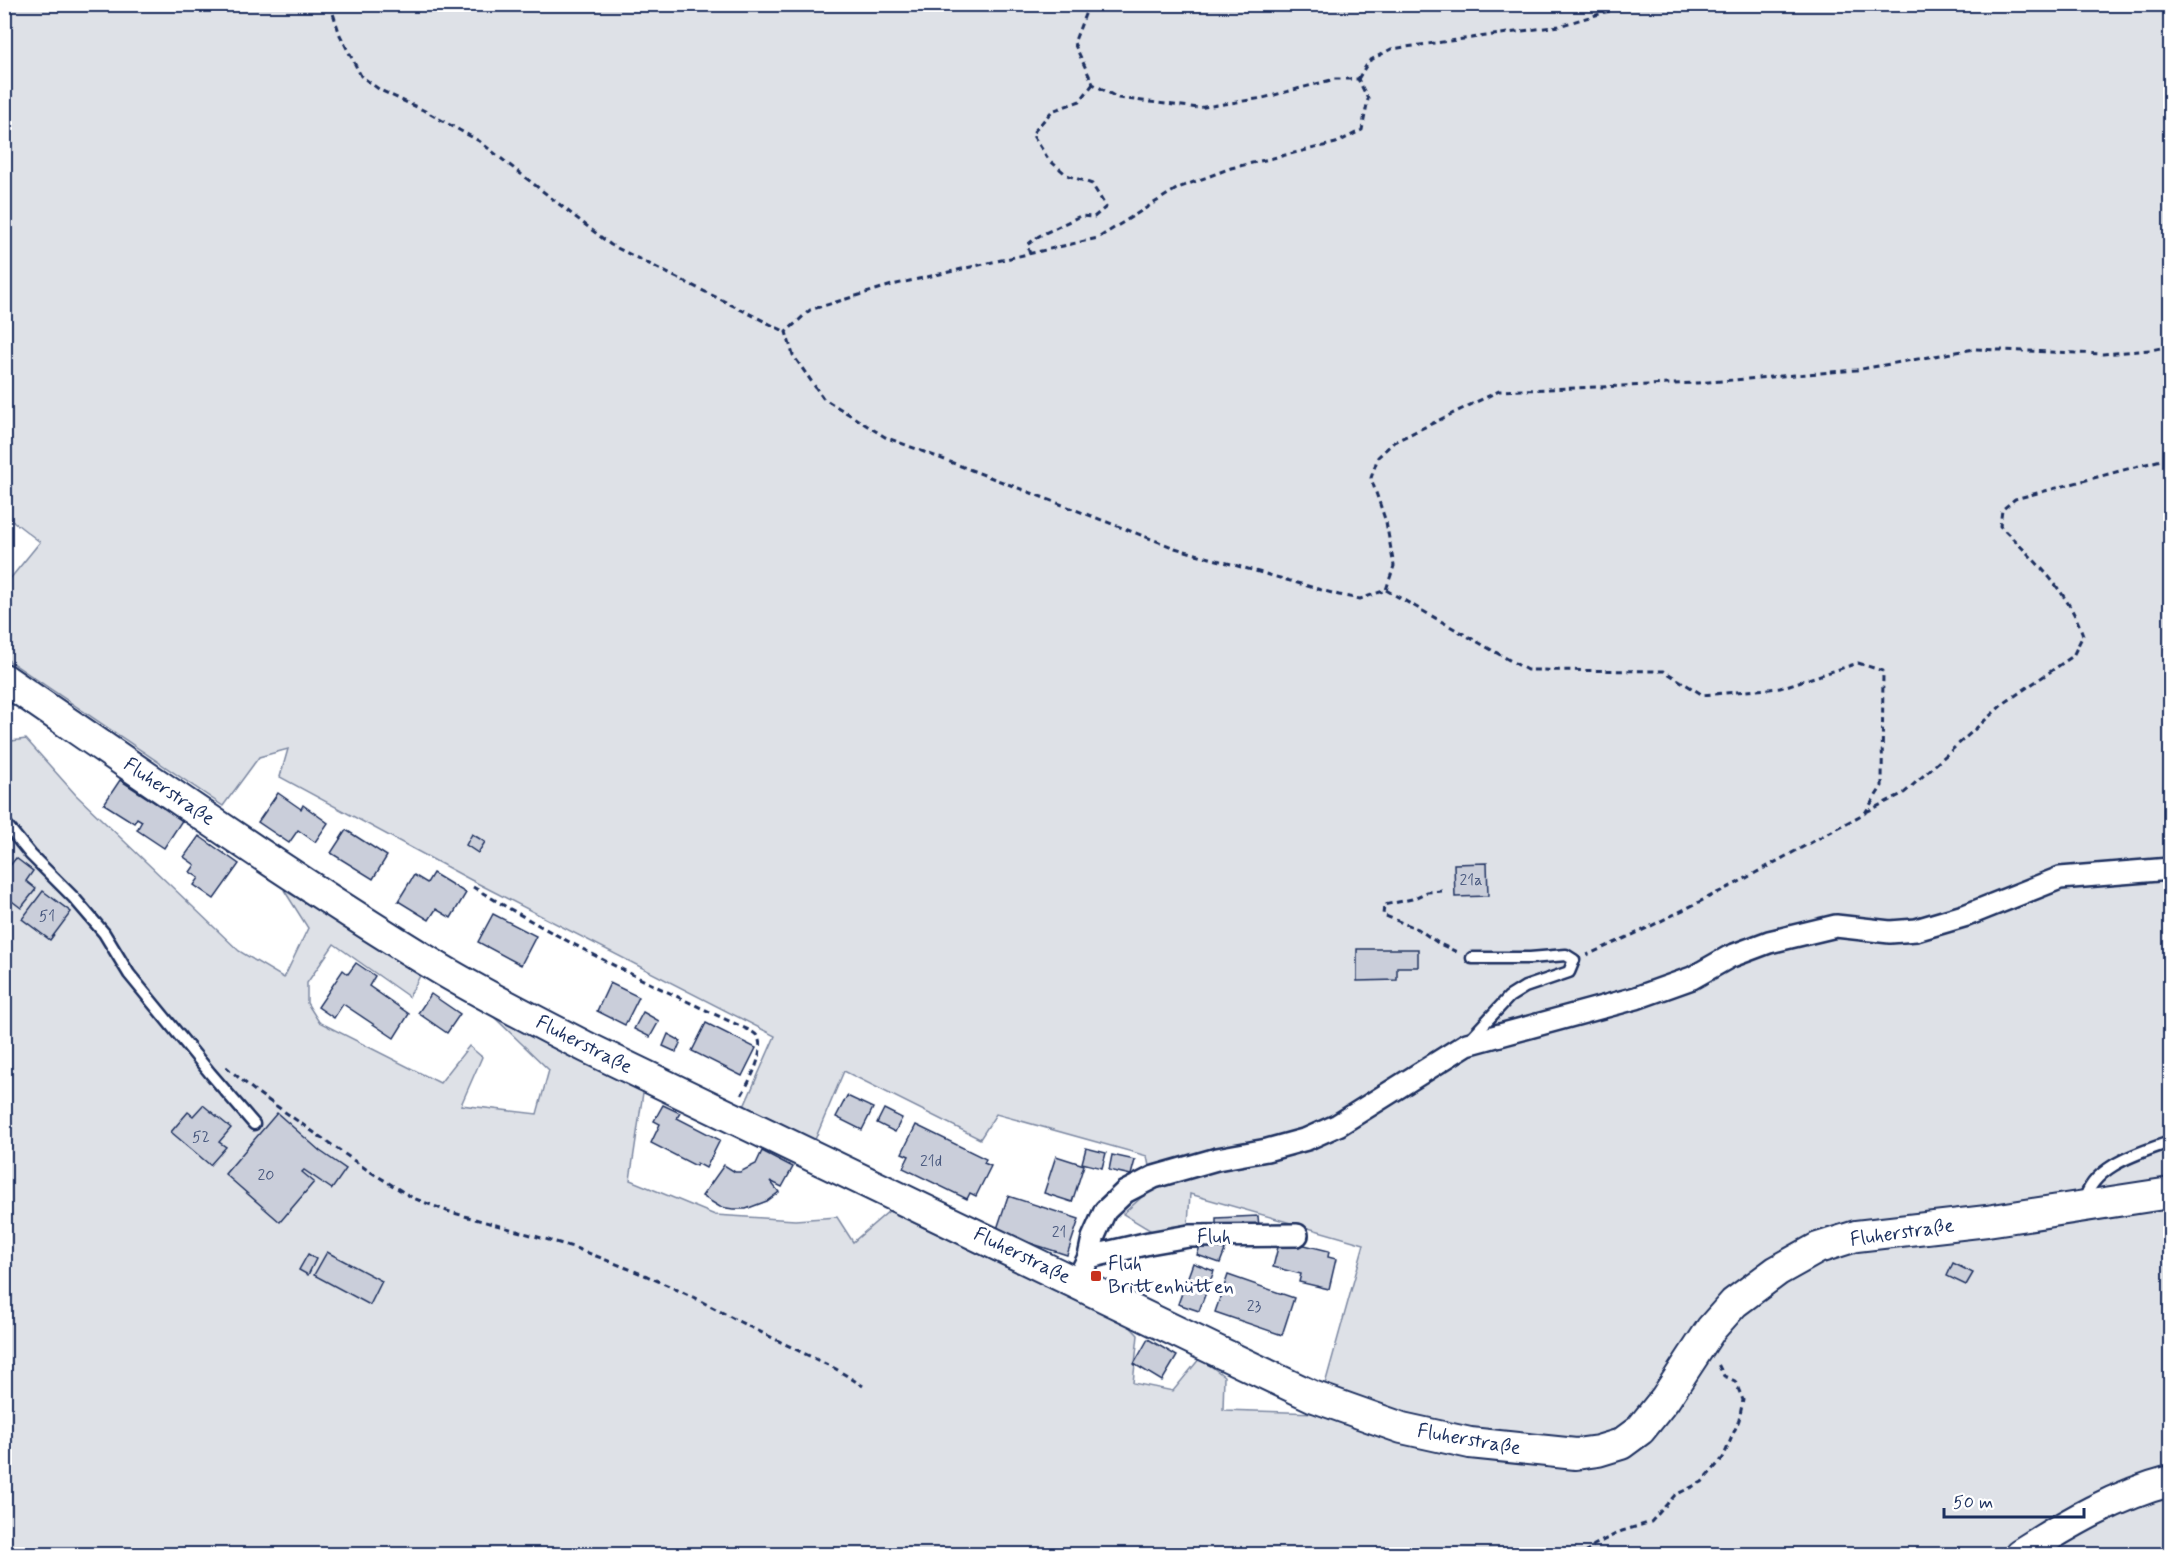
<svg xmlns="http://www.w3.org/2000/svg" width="2175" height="1559" font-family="Mynerve,sans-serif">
	<rect width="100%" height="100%" fill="#fff"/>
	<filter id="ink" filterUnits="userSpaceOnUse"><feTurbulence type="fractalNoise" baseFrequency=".0167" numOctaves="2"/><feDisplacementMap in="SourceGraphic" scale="12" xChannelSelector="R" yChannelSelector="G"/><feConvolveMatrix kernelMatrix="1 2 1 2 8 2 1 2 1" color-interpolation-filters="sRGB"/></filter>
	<g filter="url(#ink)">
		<polygon fill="#dee1e7" stroke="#7c88a2" stroke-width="1.5" points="5,5 2170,5 2170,1554 5,1554 4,742 26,739 76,795 239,951 284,978 308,928 284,890 406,962 425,966 409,997 334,944 307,983 307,1003 319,1022 440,1083 469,1046 482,1057 461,1105 537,1114 549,1070 493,1016 516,1017 644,1086 630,1180 715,1215 795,1220 837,1217 853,1242 889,1211 1002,1265 1114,1310 1138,1335 1133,1383 1173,1391 1200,1358 1224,1376 1223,1410 1317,1413 1364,1244 1190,1194 1188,1224 1153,1232 1123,1214 1153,1187 1147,1156 996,1114 980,1139 844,1071 814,1142 743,1109 775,1036 471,880 280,777 288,749 259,757 223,806 5,658 5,585 40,542 5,515"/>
		<g fill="#caceda" stroke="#1b2f5e" stroke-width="1.5">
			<polygon points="120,780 163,808 166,803 185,816 164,848 137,830 142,821 137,818 134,823 104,804"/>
			<polygon points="278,793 301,809 303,805 328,823 315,842 298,830 289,843 258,822"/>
			<polygon points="346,830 387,856 373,879 331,853"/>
			<polygon points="472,834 485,842 478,853 466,845"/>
			<polygon points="199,836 239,864 214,899 194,885 199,878 190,872 195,865 184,857"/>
			<polygon points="16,858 33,871 26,881 36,889 21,908 4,895 4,873"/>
			<polygon points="1487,863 1488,896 1455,897 1454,864"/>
			<polygon points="433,873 466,893 451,918 436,909 429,920 398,901 414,875 427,883"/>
			<polygon points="43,891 71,912 50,940 22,919"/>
			<polygon points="493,914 536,936 521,965 478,942"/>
			<polygon points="1357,949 1418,949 1418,967 1397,967 1397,980 1357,981"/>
			<polygon points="356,963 375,976 369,986 409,1014 394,1038 343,1004 334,1018 318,1007 343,970 348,974"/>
			<polygon points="610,983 639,997 625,1025 597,1011"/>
			<polygon points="431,994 460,1014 447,1033 418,1013"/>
			<polygon points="643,1012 659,1021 650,1037 634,1029"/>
			<polygon points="706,1023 756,1048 742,1076 692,1051"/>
			<polygon points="668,1034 681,1041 676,1052 663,1046"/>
			<polygon points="847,1096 873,1108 862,1130 836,1117"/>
			<polygon points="203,1105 231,1128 219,1142 226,1147 210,1165 171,1132 188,1112 193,1116"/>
			<polygon points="663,1105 680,1113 677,1118 720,1140 706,1168 697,1163 696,1166 651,1143 660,1124 654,1121"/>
			<polygon points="884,1109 902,1118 895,1132 877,1123"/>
			<polygon points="277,1113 320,1151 346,1169 332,1189 304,1170 302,1172 314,1182 280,1222 225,1174"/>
			<polygon points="916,1125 986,1159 984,1163 991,1166 976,1196 970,1193 967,1199 903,1168 909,1156 902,1153"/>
			<polygon points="1086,1148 1106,1153 1102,1168 1082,1163"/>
			<polygon points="762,1151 793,1167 782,1187 770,1181 779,1192 767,1201 746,1209 733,1209 720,1207 702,1196 724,1165 735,1172 740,1172 756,1164"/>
			<polygon points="1112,1155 1135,1160 1131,1175 1109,1170"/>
			<polygon points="1056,1156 1084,1165 1072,1202 1044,1193"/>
			<polygon points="1008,1196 1079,1219 1067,1255 996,1232"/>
			<polygon points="1258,1216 1259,1227 1216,1229 1216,1218"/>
			<polygon points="1280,1239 1329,1251 1328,1257 1336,1259 1329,1289 1299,1282 1301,1274 1273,1267"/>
			<polygon points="1202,1241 1225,1250 1220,1263 1197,1255"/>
			<polygon points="327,1252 382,1281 370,1305 314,1275"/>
			<polygon points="308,1254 316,1259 308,1275 299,1270"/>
			<polygon points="1193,1263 1214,1271 1199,1311 1178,1304"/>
			<polygon points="1953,1263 1973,1273 1966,1285 1947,1276"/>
			<polygon points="1228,1275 1294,1298 1282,1335 1215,1312"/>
			<polygon points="1148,1339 1177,1356 1162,1381 1134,1364"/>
		</g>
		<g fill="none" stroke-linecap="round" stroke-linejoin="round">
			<defs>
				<g id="lane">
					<polyline points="4,822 31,855 74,898 104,933 129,974 210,1073 254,1124"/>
					<polyline points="1470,1039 1509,997 1525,987 1569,972 1574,960 1566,955 1530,958 1472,958"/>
					<path d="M2084,1203C2091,1166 2139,1153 2170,1142"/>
				</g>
				<g id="street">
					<polyline points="1089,1257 1093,1238 1105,1211 1125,1192 1154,1177 1217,1159 1267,1150 1307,1139 1338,1125 1467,1044 1636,998 1692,978 1729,957 1769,942 1836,926 1890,932 1916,930 1967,915 2060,878 2170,869"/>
					<polyline points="1083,1269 1089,1257 1149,1243 1189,1236 1297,1235"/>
				</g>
				<g id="secondary">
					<path d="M4,679C147,777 289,877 437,967C485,996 536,1021 586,1047L1215,1350L1312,1396L1402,1428L1470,1443L1576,1454L1598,1451L1621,1444L1640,1430L1665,1399L1711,1329L1734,1303L1777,1271L1818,1248L1856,1236L1987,1221L2170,1193"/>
					<path d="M2020,1554C2067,1524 2116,1495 2170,1481"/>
				</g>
			</defs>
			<use href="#lane" stroke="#1b2f5e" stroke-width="15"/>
			<use href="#street" stroke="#1b2f5e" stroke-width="26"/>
			<use href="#secondary" stroke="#1b2f5e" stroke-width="34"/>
			<g stroke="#1b2f5e" stroke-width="3" stroke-dasharray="6 4.5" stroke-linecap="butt">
				<polyline points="330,4 340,35 361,76 380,90 423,110 479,141 611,245 786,332"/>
				<polyline points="1089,4 1074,43 1093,84 1118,98 1198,108 1263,98 1335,79 1358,79 1368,99 1362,130 1336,143 1231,168 1178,188 1098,238 892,285 810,310 786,332 793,355 823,398 885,437 1175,548 1339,595 1360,599 1386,590 1394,566 1386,522 1371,478 1378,457 1394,442 1499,391 1697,383 1856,370 1974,349 2103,354 2151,350 2170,346"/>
				<polyline points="1358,79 1369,61 1391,49 1559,26 1633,4"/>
				<polyline points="1030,254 1027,245 1039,236 1080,216 1094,217 1106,207 1092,184 1067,175 1049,160 1032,134 1052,111 1080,101 1093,84"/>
				<polyline points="1386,590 1527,670 1664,671 1703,695 1780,688 1858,663 1883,671 1882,786 1865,813 1737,883 1639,932 1587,955"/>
				<path d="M1866,812L1904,793L2003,704L2073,656L2083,635C2067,589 2034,560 2000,526L2002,510L2015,499L2161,460H2170"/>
				<path d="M473,887C562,941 654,987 749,1030C752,1032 755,1033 757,1036C767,1051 749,1082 741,1096"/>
				<polyline points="1442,891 1427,892 1412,899 1384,905 1383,915 1418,929 1438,943 1459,953"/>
				<polyline points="226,1067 255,1091 366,1169 413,1198 447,1211 573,1247 647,1276 693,1297 740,1322 836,1369 863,1386"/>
				<polyline points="1585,1554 1594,1545 1622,1531 1651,1522 1675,1495 1702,1482 1723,1458 1739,1420 1743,1400 1735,1381 1724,1376 1717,1362"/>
			</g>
			<use href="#lane" stroke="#fff" stroke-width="10"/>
			<use href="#street" stroke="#fff" stroke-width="21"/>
			<use href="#secondary" stroke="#fff" stroke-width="30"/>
		</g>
	</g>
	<rect fill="#c8321e" stroke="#fff" stroke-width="2" x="1090" y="1270" width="12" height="12" rx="3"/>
	<g text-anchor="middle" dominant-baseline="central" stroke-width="6" stroke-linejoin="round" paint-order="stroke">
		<g font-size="16" fill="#47577d">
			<text x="1471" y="880">21a</text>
			<text x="47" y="916">51</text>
			<text x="201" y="1137">52</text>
			<text x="931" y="1161">21d</text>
			<text x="266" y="1175">20</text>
			<text x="1059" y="1232">21</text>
			<text x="1254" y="1306">23</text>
		</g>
		<g font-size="20" fill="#1b2f5e" stroke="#fff">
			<text transform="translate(169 792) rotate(34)">Fluherstraße</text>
			<text transform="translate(584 1045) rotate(27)">Fluherstraße</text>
			<text transform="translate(1902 1233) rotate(-8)">Fluherstraße</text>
			<text x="1214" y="1237">Fluh</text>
			<text transform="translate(1022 1256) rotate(26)">Fluherstraße</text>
			<text transform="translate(1469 1440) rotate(10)">Fluherstraße</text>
		</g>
		<g font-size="20" fill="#1b2f5e" stroke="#fff" text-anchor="start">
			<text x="1108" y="1264">Fluh<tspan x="1108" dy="23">Brittenhütten</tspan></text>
		</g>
	</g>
	<rect width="2175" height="1559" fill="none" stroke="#fff" stroke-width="24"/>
	<rect x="12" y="12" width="2151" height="1535" fill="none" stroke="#1b2f5e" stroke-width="2" filter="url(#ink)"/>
	<path d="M1944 1508v9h140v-9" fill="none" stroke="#1b2f5e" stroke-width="3"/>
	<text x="1953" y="1508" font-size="18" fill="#1b2f5e" stroke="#ffffff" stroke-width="4.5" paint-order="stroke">50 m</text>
</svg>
